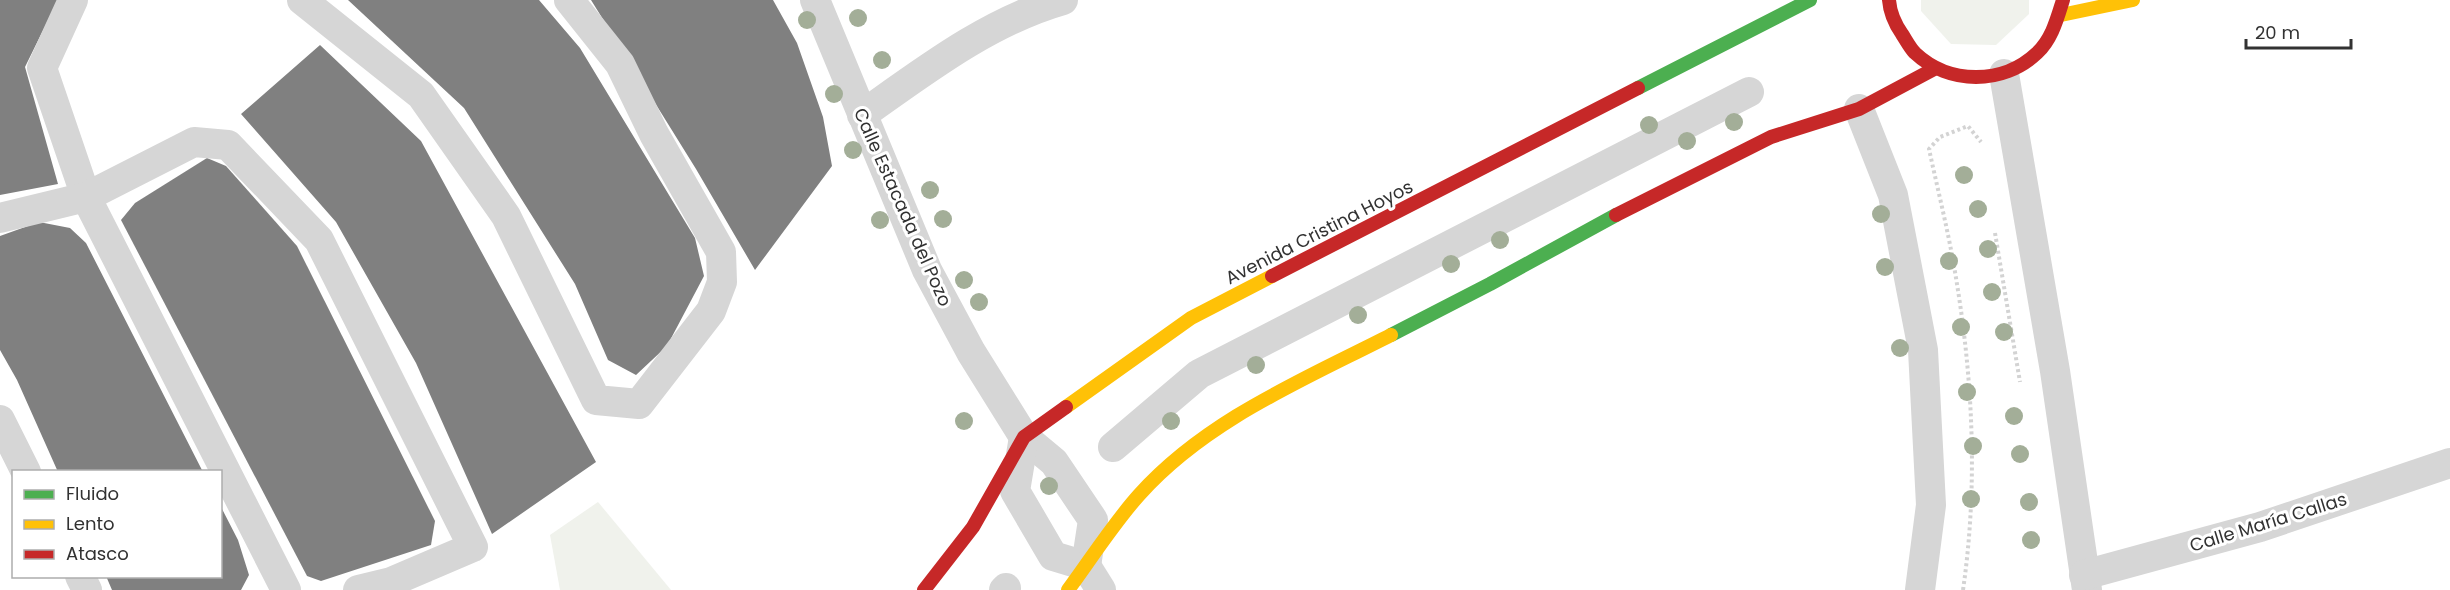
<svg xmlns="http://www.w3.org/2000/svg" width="2450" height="590" font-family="Poppins,sans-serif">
	<rect width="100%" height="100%" fill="#fff"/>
	<g fill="#f0f2ec">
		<polygon points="1921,0 2029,0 2029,14 1996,45 1951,44 1921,11"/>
		<polygon points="598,502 671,590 560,590 550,535"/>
	</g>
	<g fill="#808080">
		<polygon points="0,0 58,0 25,67 58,184 0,195"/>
		<polygon points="348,0 539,0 580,48 695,238 704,276 667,346 636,375 608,360 575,284 464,108"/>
		<polygon points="591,0 773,0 797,43 823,117 832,166 755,270 696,169"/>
		<polygon points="320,45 421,141 596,462 492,534 416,363 336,222 241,114"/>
		<polygon points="207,158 226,166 297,246 435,521 431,545 321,581 307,576 121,220 135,203"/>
		<polygon points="39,222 70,228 86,243 203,472 58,472 17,380 0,350 0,236"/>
		<polygon points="220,505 238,540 249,575 241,590 112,590 106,576 220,576"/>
	</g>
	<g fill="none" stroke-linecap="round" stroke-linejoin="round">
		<g stroke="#d3d3d3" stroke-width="4" stroke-dasharray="3 3" stroke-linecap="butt">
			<polyline points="1995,233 2020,382"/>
			<path d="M1963,590C1978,487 1973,380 1956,278C1949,234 1938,191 1929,149L1940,137L1968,126L1981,142"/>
		</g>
		<g stroke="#d6d6d6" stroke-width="30">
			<polyline points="73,0 42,68 86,197 286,590"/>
			<polyline points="302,0 421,95 506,216 596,400 639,404 711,311 722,282 721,252 654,134 620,64 569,0"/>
			<polyline points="815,0 927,270 971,352 1024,437 1054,462 1093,520 1086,566"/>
			<polyline points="2004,74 2055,371 2087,590"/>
			<polyline points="1859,109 1893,195 1923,350 1931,505 1920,590"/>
			<path d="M862,115C924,71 989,21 1063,0"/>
			<polyline points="0,218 86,197 194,142 228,145 319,240 473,547 391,582 358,590"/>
			<polyline points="0,420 26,472"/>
			<polyline points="1023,443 1015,491 1053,556 1086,566"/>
			<polyline points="1113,447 1199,374 1749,92"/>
			<polyline points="1086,566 1101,590"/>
			<polyline points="2084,575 2260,527 2450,463"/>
			<polyline points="80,576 87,590"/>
			<polyline points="1004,590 1006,588"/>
		</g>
		<g stroke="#4caf50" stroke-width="14">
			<polyline points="1638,88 1810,0"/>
			<polyline points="1391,335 1490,284 1616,215"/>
		</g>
		<g stroke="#ffc107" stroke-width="14">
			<polyline points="2061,15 2133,0"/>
			<polyline points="1066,407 1191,318 1272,276"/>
			<path d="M1068,590C1091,559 1113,524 1139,495C1206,420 1303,380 1391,335"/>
		</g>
		<g stroke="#c62828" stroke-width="14">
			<path d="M1889,0C1890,13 1895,24 1902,34C1906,40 1910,48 1915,53C1949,85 2003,85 2037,53C2052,39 2057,19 2063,0"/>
			<polyline points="1616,215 1771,137 1859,109 1934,69"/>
			<polyline points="1272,276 1638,88"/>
			<polyline points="924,590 973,527 1024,437 1066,407"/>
		</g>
	</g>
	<g fill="#a3ae98">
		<circle cx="858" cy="18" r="9"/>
		<circle cx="807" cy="20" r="9"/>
		<circle cx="882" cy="60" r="9"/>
		<circle cx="834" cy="94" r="9"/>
		<circle cx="1734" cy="122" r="9"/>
		<circle cx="1649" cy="125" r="9"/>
		<circle cx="1687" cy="141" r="9"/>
		<circle cx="853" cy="150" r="9"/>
		<circle cx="1964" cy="175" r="9"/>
		<circle cx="930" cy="190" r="9"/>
		<circle cx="1978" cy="209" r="9"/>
		<circle cx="1881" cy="214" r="9"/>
		<circle cx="943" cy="219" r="9"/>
		<circle cx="880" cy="220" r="9"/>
		<circle cx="1500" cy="240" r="9"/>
		<circle cx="1988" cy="249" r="9"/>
		<circle cx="1949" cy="261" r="9"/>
		<circle cx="1451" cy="264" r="9"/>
		<circle cx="1885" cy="267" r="9"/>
		<circle cx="964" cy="280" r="9"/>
		<circle cx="1992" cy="292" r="9"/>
		<circle cx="979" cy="302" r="9"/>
		<circle cx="1358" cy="315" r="9"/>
		<circle cx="1961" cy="327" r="9"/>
		<circle cx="2004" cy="332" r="9"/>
		<circle cx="1900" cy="348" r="9"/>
		<circle cx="1256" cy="365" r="9"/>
		<circle cx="1967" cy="392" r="9"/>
		<circle cx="2014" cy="416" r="9"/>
		<circle cx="964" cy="421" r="9"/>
		<circle cx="1171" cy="421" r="9"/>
		<circle cx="1973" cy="446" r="9"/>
		<circle cx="2020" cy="454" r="9"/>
		<circle cx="1049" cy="486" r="9"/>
		<circle cx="1971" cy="499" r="9"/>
		<circle cx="2029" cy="502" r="9"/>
		<circle cx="2031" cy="540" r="9"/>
	</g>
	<g text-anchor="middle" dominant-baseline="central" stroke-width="6" stroke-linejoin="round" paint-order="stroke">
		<g font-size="18" fill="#323232" stroke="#fff">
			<text transform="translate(903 207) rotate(66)">Calle Estacada del Pozo</text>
			<text transform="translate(1319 232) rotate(-27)">Avenida Cristina Hoyos</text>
			<text transform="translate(2268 522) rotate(-17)">Calle María Callas</text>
		</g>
	</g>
	<rect x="12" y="470" width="210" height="108" fill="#ffffff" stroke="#adadad" stroke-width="1.5"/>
	<rect x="24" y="490" width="30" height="9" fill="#4caf50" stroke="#adadad" stroke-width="1.5"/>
	<text x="66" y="500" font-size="18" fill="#323232">Fluido</text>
	<rect x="24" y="520" width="30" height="9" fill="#ffc107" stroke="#adadad" stroke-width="1.5"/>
	<text x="66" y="530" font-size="18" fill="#323232">Lento</text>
	<rect x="24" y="550" width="30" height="9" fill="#c62828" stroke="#adadad" stroke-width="1.5"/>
	<text x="66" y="560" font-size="18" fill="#323232">Atasco</text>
	<path d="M2246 39v9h105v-9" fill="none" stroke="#323232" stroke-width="3"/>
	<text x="2255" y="39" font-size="18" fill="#323232" stroke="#ffffff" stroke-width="4.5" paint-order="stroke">20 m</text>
</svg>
